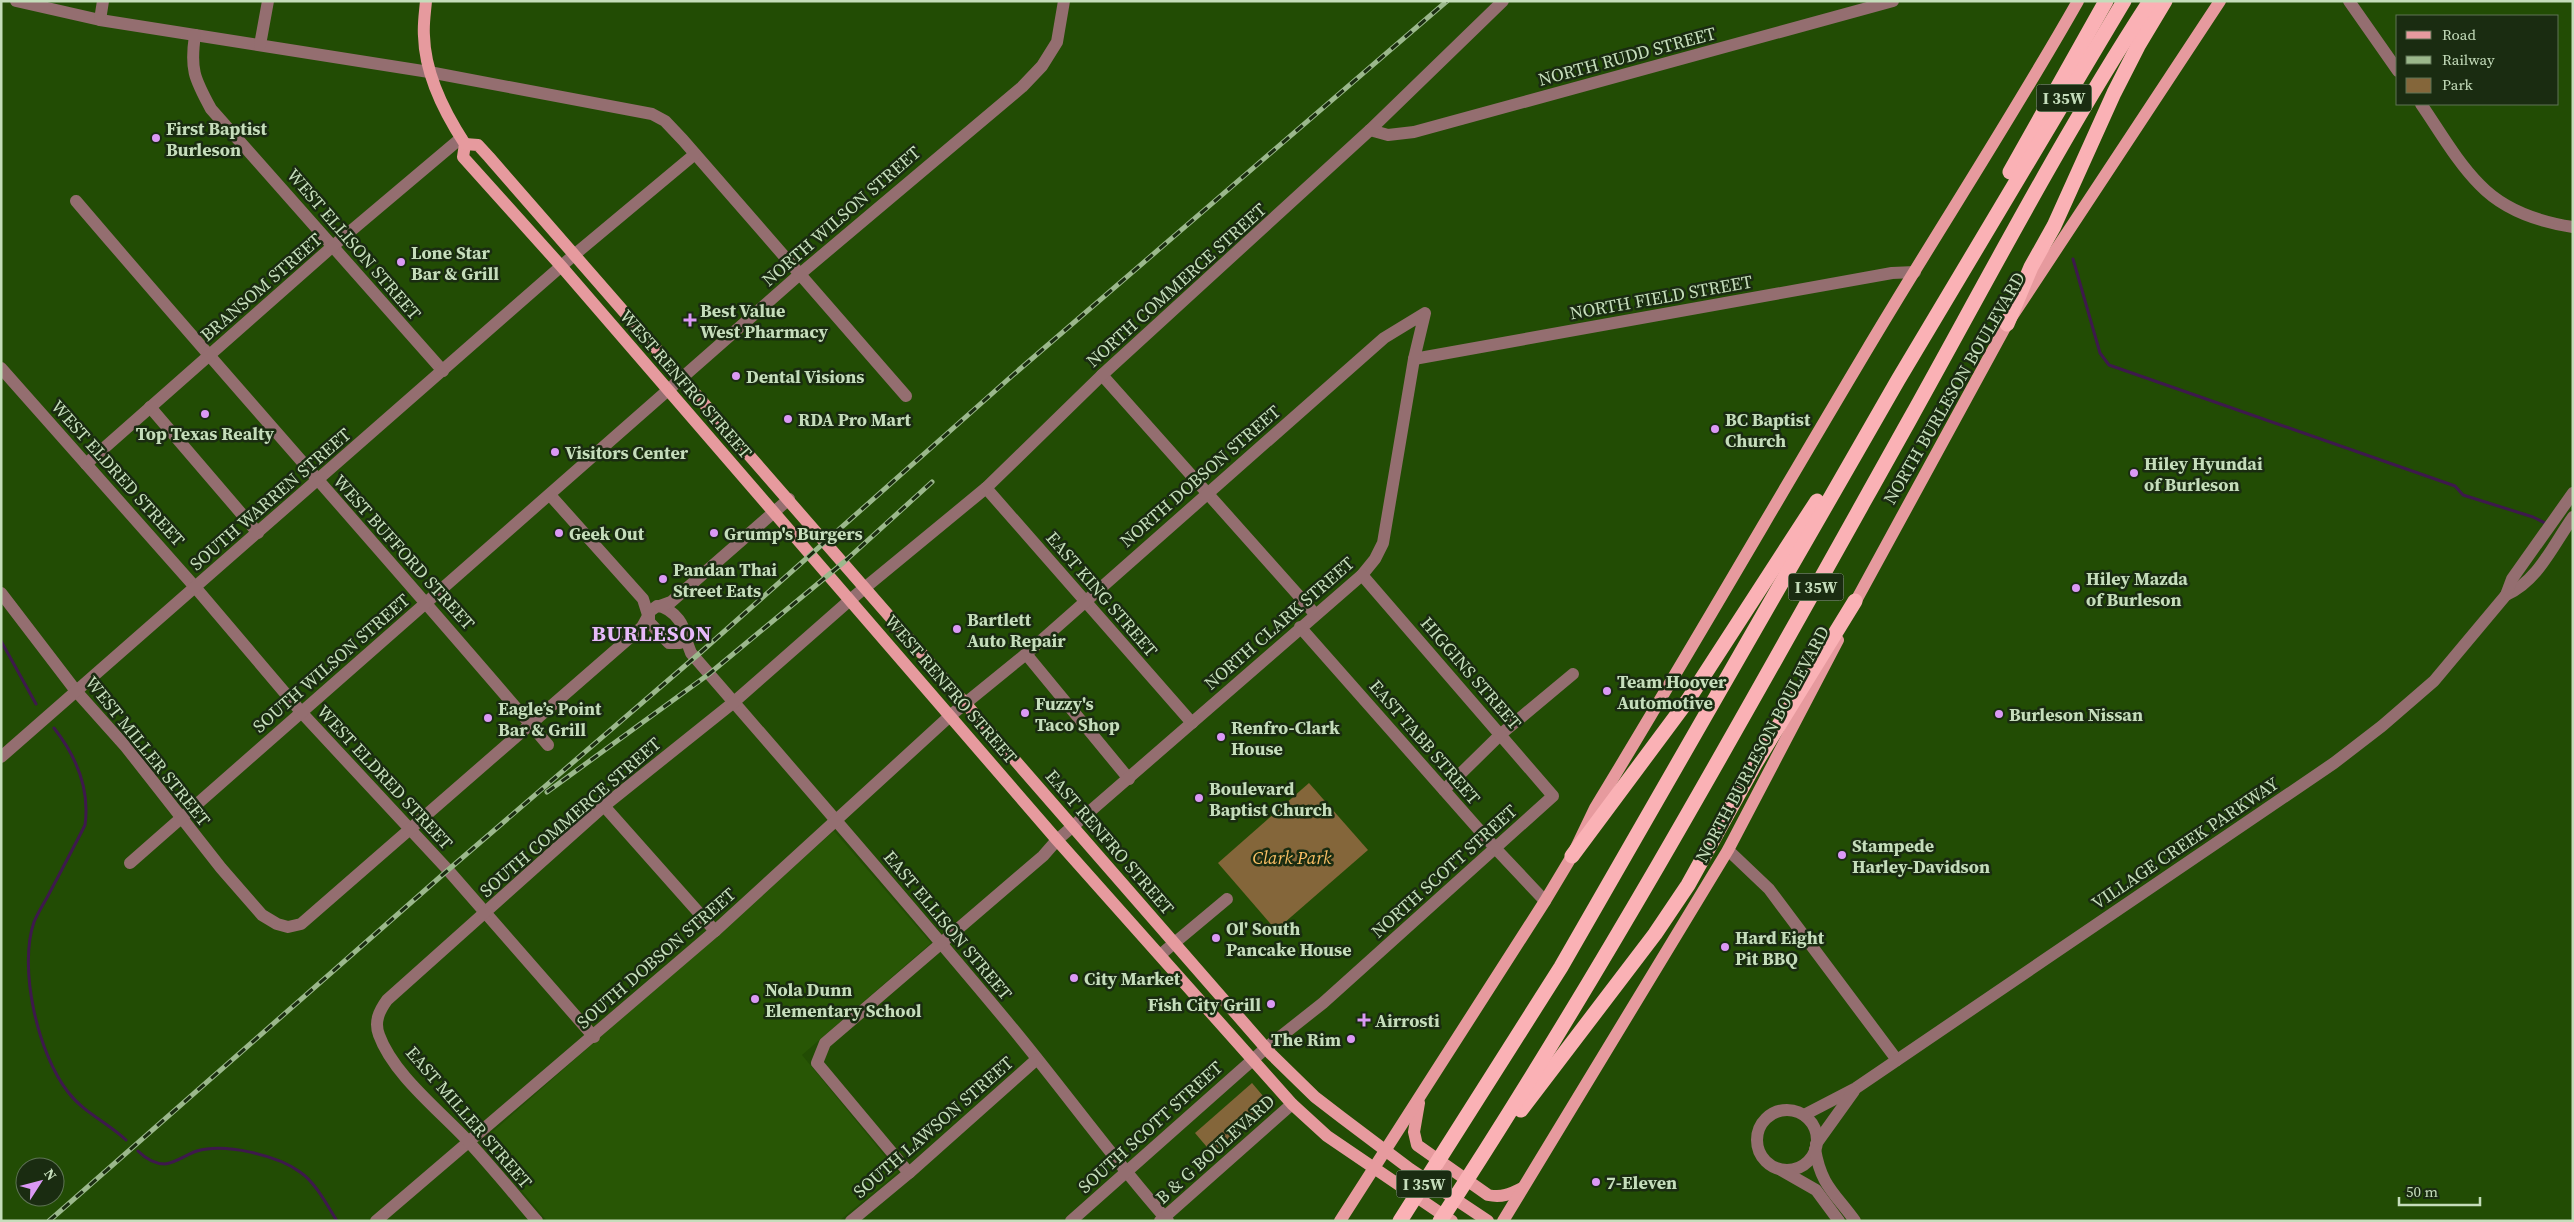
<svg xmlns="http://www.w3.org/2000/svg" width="2574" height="1222" font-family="'Source Serif 4',serif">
	<rect width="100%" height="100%" fill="#224c04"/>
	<polygon fill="#285605" points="834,831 931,943 802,1055 898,1172 839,1221 547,1221 481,1142"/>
	<g fill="#84663a">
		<polygon points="1309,783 1368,850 1276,930 1218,863"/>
		<polygon points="1252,1083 1269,1103 1212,1153 1195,1133"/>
	</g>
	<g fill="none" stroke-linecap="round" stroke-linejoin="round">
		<g stroke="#3e194c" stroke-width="3">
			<polyline points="2073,259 2100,353 2109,365 2455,486 2463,495 2533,517 2547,524"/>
			<polyline points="1,641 36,704"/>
			<path d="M54,728C76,756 90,789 85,825C74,847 62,869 50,892C45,902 38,912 34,922C18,968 38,1054 68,1092C83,1112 108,1123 126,1140"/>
			<path d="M138,1151C145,1158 155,1164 165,1164C176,1163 187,1154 197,1151C225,1143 277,1155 300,1172C316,1183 327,1205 337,1221"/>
		</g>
		<g stroke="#946e70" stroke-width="12">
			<polyline points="16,1 100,20 429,72 652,114 665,121 683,140 906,396"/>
			<polyline points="2349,1 2398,71"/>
			<polyline points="100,20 103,1"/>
			<path d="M195,35C190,69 194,78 211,109L443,371"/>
			<polyline points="260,45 268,1"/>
			<path d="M2421,104C2439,130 2457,162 2480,185C2504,210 2540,222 2573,227"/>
			<polyline points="1370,130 1388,135 1414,132 1893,1"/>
			<path d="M76,201C232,384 392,562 548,745"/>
			<polyline points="1414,359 1892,273 1915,272"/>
			<polyline points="1,368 195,587 302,713 448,870 594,1037"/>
			<polyline points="1102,375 1315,614"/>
			<polyline points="150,407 258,533"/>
			<polyline points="86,464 333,246 461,138"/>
			<polyline points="986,488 1192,723"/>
			<polyline points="550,495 643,599 648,615"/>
			<polyline points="1,593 76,691 126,747 221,868 262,915 277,924 288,927 301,924 642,627 648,616"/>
			<path d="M2506,595C2538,581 2553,545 2573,517"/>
			<path d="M657,606C671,606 693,630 680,643H669L649,622V612Z"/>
			<polyline points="660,606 671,602 789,499"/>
			<polyline points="1300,627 1496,849 1545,901"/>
			<path d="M685,637L691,653C798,776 905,899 1009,1024C1063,1089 1112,1158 1168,1221"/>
			<polyline points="1026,654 1129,779"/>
			<polyline points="1,757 574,255 695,154"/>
			<polyline points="1444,790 1501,734 1573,674"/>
			<polyline points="604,806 715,931"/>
			<polyline points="1728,850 1769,889 1897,1060"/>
			<polyline points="130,863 800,274 1022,87 1042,66 1057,42 1064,1"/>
			<polyline points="1160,955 1227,899"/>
			<circle cx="1787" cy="1140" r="30"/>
			<polyline points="1804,1115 1856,1088 2334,763 2382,726 2434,681 2506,595 2512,579 2573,493"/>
			<polyline points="1816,1144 1854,1091"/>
			<path d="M1815,1149C1821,1186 1835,1193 1855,1221"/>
			<polyline points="1781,1170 1816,1190 1839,1221"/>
			<polyline points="376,1221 715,931 951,715 1026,654 1384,338 1425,313 1414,359 1383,543 1375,559 1362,575 1057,840 1043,856 825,1043 817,1063 909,1173"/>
			<path d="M537,1221C514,1194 491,1166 467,1140C439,1110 393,1074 379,1035C374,1022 379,1011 387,1000L604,806L734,702L850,600L986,488L1102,375L1370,130L1503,1"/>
			<polyline points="851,1221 909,1173 1037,1059"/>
			<polyline points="1071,1221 1266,1048 1323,1003 1553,796 1362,575"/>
			<polyline points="1160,1221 1292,1104"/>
		</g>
		<g stroke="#e69a9e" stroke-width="12">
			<path d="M426,1C425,13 423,25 424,36C425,75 444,112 465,144L463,157L561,266L1057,840L1292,1104L1327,1136L1452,1221"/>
			<polyline points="465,144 478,145 489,157 1271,1054 1315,1097 1341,1117 1410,1169 1488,1221"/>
			<polyline points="1852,608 2007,324 2220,1"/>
			<path d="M1419,1103L1414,1132L1417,1145L1488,1195C1502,1198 1510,1194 1522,1188"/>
			<path d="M1340,1221L1545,901L1572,856L1595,808C1687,657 1775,504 1865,353C1935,235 2010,121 2078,1"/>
			<polyline points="1503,1221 1728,850 1838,640"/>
		</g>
		<g stroke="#fab1b5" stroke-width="15">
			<polyline points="2010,172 2106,1"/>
			<polyline points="2007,324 2031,267 2054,226 2114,93 2138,46 2165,1"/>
			<polyline points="1572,856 1688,700 1817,501"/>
			<polyline points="1521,1110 1655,934 1688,885 1755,764 1855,601"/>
			<polyline points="1400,1221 1561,967 1898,380 2124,1"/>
			<path d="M1440,1221C1610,961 1759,689 1910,419C1988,279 2062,136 2150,1"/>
		</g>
		<defs>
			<g id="rail">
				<polyline points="547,792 709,674 844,562 932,482"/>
				<polyline points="49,1221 448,870 701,652 1013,375 1447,1"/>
			</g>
		</defs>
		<use href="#rail" stroke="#9bb88c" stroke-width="5"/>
		<use href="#rail" stroke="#1a2c11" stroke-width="3" stroke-dasharray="9" stroke-linecap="butt"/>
	</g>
	<g fill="#db99f5" stroke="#1a2c11" stroke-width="2">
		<circle cx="156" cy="138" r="5"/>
		<circle cx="401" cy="262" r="5"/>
		<path d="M687.5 312.5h5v5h5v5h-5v5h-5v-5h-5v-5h5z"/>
		<circle cx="736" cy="376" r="5"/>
		<circle cx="205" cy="414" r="5"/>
		<circle cx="788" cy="419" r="5"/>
		<circle cx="1715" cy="429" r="5"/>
		<circle cx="555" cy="452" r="5"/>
		<circle cx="2134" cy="473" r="5"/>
		<circle cx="559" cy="533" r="5"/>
		<circle cx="714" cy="533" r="5"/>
		<circle cx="663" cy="579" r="5"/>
		<circle cx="2076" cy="588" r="5"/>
		<circle cx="957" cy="629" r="5"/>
		<circle cx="1607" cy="691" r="5"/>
		<circle cx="1025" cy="713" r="5"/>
		<circle cx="1999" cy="714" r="5"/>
		<circle cx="488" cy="718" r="5"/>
		<circle cx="1221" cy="737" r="5"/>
		<circle cx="1199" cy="798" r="5"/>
		<circle cx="1842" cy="855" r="5"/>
		<circle cx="1216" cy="938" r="5"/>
		<circle cx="1725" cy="947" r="5"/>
		<circle cx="1074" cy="978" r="5"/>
		<circle cx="755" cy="999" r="5"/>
		<circle cx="1271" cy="1004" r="5"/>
		<path d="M1361.5 1012.5h5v5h5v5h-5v5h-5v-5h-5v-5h5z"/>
		<circle cx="1351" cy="1039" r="5"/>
		<circle cx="1596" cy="1182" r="5"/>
	</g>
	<g text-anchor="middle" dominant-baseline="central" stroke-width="5" stroke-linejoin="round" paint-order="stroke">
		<g fill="#1a2c11" stroke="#92a888" stroke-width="1">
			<rect x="2036.5" y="84.5" width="55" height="27" rx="4"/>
			<rect x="1788.5" y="573.5" width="55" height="27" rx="4"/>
			<rect x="1396.5" y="1170.5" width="55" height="27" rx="4"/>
		</g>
		<g font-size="16" font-weight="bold" fill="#c5ddbb">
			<text x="2064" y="98">I 35W</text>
			<text x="1816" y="587">I 35W</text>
			<text x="1424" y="1184">I 35W</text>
		</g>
		<g font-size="18" fill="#c5ddbb" stroke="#1a2c11">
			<text transform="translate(1627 56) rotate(-15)">NORTH RUDD STREET</text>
			<text transform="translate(841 216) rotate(-41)">NORTH WILSON STREET</text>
			<text transform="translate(354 244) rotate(49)">WEST ELLISON STREET</text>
			<text transform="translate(1176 285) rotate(-42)">NORTH COMMERCE STREET</text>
			<text transform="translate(261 287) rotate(-41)">BRANSOM STREET</text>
			<text transform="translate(1661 297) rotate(-10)">NORTH FIELD STREET</text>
			<text transform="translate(686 384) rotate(49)">WEST RENFRO STREET</text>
			<text transform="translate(1954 388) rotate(-60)">NORTH BURLESON BOULEVARD</text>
			<text transform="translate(118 473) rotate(48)">WEST ELDRED STREET</text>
			<text transform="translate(1200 476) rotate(-41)">NORTH DOBSON STREET</text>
			<text transform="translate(270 499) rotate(-41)">SOUTH WARREN STREET</text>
			<text transform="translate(404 552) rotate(48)">WEST BUFFORD STREET</text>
			<text transform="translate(1102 594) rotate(49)">EAST KING STREET</text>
			<text transform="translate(1279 623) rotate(-41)">NORTH CLARK STREET</text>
			<text transform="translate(331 663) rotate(-41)">SOUTH WILSON STREET</text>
			<text transform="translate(1471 673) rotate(49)">HIGGINS STREET</text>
			<text transform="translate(951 689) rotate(49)">WEST RENFRO STREET</text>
			<text transform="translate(1425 742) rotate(49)">EAST TABB STREET</text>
			<text transform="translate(1762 744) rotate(-62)">NORTH BURLESON BOULEVARD</text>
			<text transform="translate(148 751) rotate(51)">WEST MILLER STREET</text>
			<text transform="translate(385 777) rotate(47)">WEST ELDRED STREET</text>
			<text transform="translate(570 817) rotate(-41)">SOUTH COMMERCE STREET</text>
			<text transform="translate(1110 842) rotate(49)">EAST RENFRO STREET</text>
			<text transform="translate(2185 843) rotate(-34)">VILLAGE CREEK PARKWAY</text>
			<text transform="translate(1444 871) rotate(-42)">NORTH SCOTT STREET</text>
			<text transform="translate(948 925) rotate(50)">EAST ELLISON STREET</text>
			<text transform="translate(656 958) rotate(-41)">SOUTH DOBSON STREET</text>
			<text transform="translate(469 1117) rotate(49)">EAST MILLER STREET</text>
			<text transform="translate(933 1127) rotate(-41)">SOUTH LAWSON STREET</text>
			<text transform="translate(1150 1127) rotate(-42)">SOUTH SCOTT STREET</text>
			<text transform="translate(1215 1149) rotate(-42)">B &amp; G BOULEVARD</text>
		</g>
		<g font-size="18" font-weight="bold" fill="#c5ddbb" stroke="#1a2c11" text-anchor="start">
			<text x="166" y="128">First Baptist<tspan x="166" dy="21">Burleson</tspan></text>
			<text x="411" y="252">Lone Star<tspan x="411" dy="21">Bar &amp; Grill</tspan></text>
			<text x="700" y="310">Best Value<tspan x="700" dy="21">West Pharmacy</tspan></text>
			<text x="746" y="376">Dental Visions</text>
			<text x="798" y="419">RDA Pro Mart</text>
			<text x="1725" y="419">BC Baptist<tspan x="1725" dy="21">Church</tspan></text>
			<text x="205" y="433" text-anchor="middle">Top Texas Realty</text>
			<text x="565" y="452">Visitors Center</text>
			<text x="2144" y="463">Hiley Hyundai<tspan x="2144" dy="21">of Burleson</tspan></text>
			<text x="569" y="533">Geek Out</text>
			<text x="724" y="533">Grump's Burgers</text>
			<text x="673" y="569">Pandan Thai<tspan x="673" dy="21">Street Eats</tspan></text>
			<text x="2086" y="578">Hiley Mazda<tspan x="2086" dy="21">of Burleson</tspan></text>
			<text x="967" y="619">Bartlett<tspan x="967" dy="21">Auto Repair</tspan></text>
			<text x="1617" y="681">Team Hoover<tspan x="1617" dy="21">Automotive</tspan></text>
			<text x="1035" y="703">Fuzzy's<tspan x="1035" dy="21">Taco Shop</tspan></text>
			<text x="498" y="708">Eagle’s Point<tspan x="498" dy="21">Bar &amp; Grill</tspan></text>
			<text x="2009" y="714">Burleson Nissan</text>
			<text x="1231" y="727">Renfro-Clark<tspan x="1231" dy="21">House</tspan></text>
			<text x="1209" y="788">Boulevard<tspan x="1209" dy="21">Baptist Church</tspan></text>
			<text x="1852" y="845">Stampede<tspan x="1852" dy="21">Harley-Davidson</tspan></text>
			<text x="1226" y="928">Ol' South<tspan x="1226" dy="21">Pancake House</tspan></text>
			<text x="1735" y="937">Hard Eight<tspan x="1735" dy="21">Pit BBQ</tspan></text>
			<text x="1084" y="978">City Market</text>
			<text x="765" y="989">Nola Dunn<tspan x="765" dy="21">Elementary School</tspan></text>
			<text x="1261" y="1004" text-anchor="end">Fish City Grill</text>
			<text x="1375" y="1020">Airrosti</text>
			<text x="1341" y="1039" text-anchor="end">The Rim</text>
			<text x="1606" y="1182">7-Eleven</text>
		</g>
		<g font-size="18" font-style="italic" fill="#fabf65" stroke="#1a2c11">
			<text x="1292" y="857">Clark Park</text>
		</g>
		<g font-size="22" font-weight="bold" letter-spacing="1" fill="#e7bafa" stroke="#1a2c11">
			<text x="652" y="633">BURLESON</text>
		</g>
	</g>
	<rect width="2574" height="1222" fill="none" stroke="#c5ddbb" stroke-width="5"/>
	<rect x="2396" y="15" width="162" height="90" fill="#1a2c11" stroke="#5e7355"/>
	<rect x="2406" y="31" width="25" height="8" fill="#e69a9e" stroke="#5e7355"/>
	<text x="2442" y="40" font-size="15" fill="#c5ddbb">Road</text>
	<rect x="2406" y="56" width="25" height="8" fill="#9bb88c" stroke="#5e7355"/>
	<text x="2442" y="65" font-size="15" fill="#c5ddbb">Railway</text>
	<rect x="2406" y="78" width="25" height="15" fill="#84663a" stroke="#5e7355"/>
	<text x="2442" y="90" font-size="15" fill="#c5ddbb">Park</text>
	<g transform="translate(40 1182) rotate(54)"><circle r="24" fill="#1a2c11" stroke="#5e7355"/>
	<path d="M0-4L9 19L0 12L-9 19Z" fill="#db99f5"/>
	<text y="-8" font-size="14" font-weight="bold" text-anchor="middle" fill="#c5ddbb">N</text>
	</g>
	<path d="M2399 1197v8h81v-8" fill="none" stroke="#c5ddbb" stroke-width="2.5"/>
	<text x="2406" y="1197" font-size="15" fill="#c5ddbb" stroke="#1a2c11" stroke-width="4" paint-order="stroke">50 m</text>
</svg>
